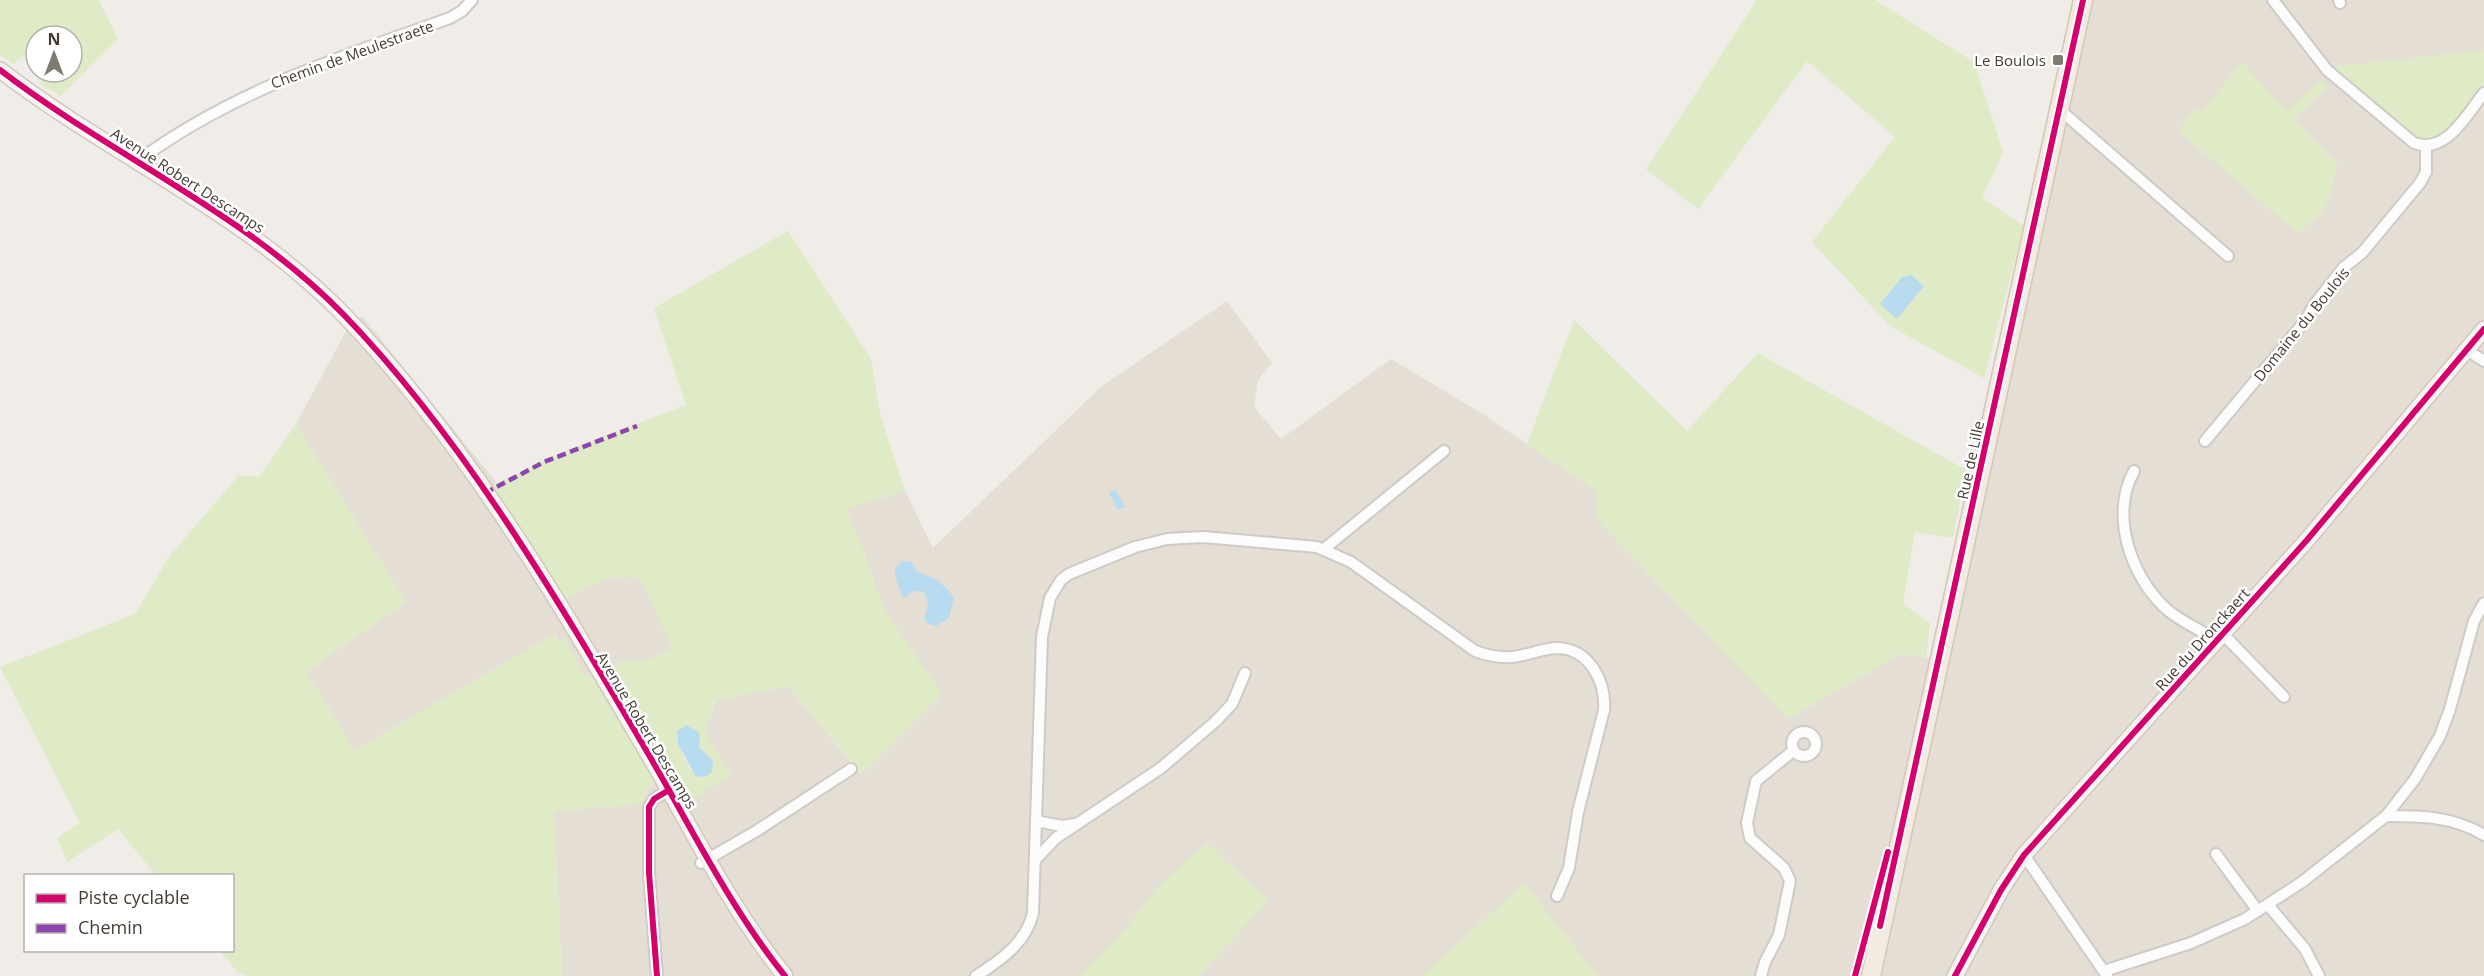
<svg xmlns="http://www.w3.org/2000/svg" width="2484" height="976" font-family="'Open Sans',sans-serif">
	<rect width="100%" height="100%" fill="#f0ece8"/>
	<g fill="#e4ded5">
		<polygon points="2091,0 2484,0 2484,976 562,976 554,811 641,804 649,787 672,775 689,801 704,732 717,700 788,686 861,774 942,694 886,613 862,547 845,508 905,491 933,548 1102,386 1227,301 1272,363 1258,380 1254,407 1281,439 1391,359 1483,414 1596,491 1788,719 1901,654 1938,659"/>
		<polygon points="362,316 496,482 492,486 565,599 603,579 628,576 638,578 645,588 673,648 648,661 627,660 585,677 564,639 559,643 556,633 355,750 306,672 406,602 296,424 346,331"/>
	</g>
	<g fill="#dfeac6" fill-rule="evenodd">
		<polygon points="0,0 99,0 118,39 61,96 39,84 47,72 72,72 72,36 36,36 36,46 13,64 0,54"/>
		<polygon points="1757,0 1875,0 1974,62 2003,152 1982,198 2024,226 1984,378 1890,326 1812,242 1895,137 1807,61 1698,209 1646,169"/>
		<polygon points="2484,50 2484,86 2441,138 2434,142 2415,138 2331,67"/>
		<path d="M2242,62L2287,112L2321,79L2328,86L2294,119L2338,164C2329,199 2330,212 2297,233L2178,131L2195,109L2201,112Z"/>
		<path d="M788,231L871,359L880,414L905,491L845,509L862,547L886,613L942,694L862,774L788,686L717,700L704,732L732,775L689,801L672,776L649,787L641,804L554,811L562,976H246L238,972L219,951L232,950V876L156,875L118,829L67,862L57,838L80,823L0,667L135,614L169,557L239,475L259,477L296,424L406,602L306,672L355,750L556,633L559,642L564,638L585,677L627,660L648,661L672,648L645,588L638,578C610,572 589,587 565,599L492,486L568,450L686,405L654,308ZM700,735L698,746L711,757L703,777C689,776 680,749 676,736Z"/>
		<polygon points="1574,320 1687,431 1758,353 1966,470 1953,538 1915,532 1903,604 1930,623 1926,658 1901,654 1788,719 1597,520 1596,491 1527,444"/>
		<polygon points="1207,843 1269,901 1198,976 1079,976 1125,929 1158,886"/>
		<polygon points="1524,883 1598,976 1422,976"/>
	</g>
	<g fill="#b7dcef">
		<polygon points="1911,275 1924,286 1897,319 1880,304 1902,277"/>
		<polygon points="1115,489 1125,507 1118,510 1109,493"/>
		<path d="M903,561L912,562L917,572L938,580L954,597L949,618L936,626L928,624L924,618L928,604L925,593C917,589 911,591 906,597L902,596C899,583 887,570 903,561Z"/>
		<polygon points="686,725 700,733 699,747 713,761 712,772 707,776 700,777 695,775 678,744 677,732"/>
	</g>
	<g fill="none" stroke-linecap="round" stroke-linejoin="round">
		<defs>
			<g id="minor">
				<path d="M2273,0L2327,70L2414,143C2446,155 2467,114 2484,93"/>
				<polyline points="2339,0 2340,3"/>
				<polyline points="2059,109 2228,256"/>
				<path d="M138,161C232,91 341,57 450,18L462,11L472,0"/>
				<polyline points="2467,350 2484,361"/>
				<polyline points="2205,441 2306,320 2314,305 2343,268 2362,253 2420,183 2426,172 2426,147"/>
				<path d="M2134,471C2109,516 2132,581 2170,612C2185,624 2203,630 2217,642"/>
				<polyline points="1324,549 1444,451"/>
				<polyline points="2223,634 2284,697"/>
				<circle cx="1804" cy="744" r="12"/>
				<path d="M2386,816C2421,816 2452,816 2484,835"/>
				<polyline points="1036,821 1062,826 1075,824"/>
				<polyline points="2216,854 2258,911"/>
				<polyline points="2024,855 2107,976"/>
				<polyline points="1035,860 1056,838 1161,768 1216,721 1232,704 1245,673"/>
				<polyline points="701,863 758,830 851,769"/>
				<polyline points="2268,905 2305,949 2319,976"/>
				<polyline points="2104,971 2191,943 2245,919 2302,882 2386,816 2415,779 2440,736 2450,709 2474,621 2484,603"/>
				<polyline points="657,976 649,873 649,807 654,799 669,790"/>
				<path d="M976,976C1001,960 1026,943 1033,913L1042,637L1050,598L1061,580L1069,574L1135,547L1167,539L1203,537L1317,547L1351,562L1475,651C1486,655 1498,658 1511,657C1526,656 1541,649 1556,648C1589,648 1606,681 1604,710L1578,812L1569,868L1557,896"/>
				<polyline points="1761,976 1765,962 1779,935 1790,881 1784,868 1750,838 1747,823 1756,781 1793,751"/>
			</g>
			<g id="secondary">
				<path d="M0,70C112,156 244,212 344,315C467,442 564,610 653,762C695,835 732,910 785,976"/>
				<polyline points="1955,976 2001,890 2024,855 2307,540 2484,329"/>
			</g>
			<polyline id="primary" points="1871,976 2083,0"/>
		</defs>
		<use href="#minor" stroke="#cecac5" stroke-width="14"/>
		<use href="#secondary" stroke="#cfc9bf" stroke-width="18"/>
		<use href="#primary" stroke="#d2c7b5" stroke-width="21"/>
		<use href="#minor" stroke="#fdfcfc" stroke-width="10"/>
		<use href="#secondary" stroke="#f6f3ee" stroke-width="15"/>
		<use href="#primary" stroke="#f1ebe2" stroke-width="18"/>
		<polyline stroke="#8e44ad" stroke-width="4.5" stroke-dasharray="9 4.5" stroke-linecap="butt" points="485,493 544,462 637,426"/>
		<defs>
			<g id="cycleway">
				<path d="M0,70C112,156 244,212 344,315C467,442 564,610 653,762C695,835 732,910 785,976"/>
				<polyline points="1880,926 2083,0"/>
				<polyline points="657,976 649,873 649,807 654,799 669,790"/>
				<polyline points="1855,976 1888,852"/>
				<polyline points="1955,976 2001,890 2024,855 2307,540 2484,329"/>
			</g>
		</defs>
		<use href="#cycleway" stroke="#fff" stroke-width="10"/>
		<use href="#cycleway" stroke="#d6006c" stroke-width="6"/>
	</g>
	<rect fill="#817a73" stroke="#fff" stroke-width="2" x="2052" y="54" width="12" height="12" rx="3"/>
	<g text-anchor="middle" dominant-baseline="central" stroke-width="5" stroke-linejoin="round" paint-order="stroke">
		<g font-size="15" fill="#453d34" stroke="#fff">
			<text transform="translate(352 54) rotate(-20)">Chemin de Meulestraete</text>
			<text transform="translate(188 180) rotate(33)">Avenue Robert Descamps</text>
			<text transform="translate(2301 324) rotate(-51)">Domaine du Boulois</text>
			<text transform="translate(1970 460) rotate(-78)">Rue de Lille</text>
			<text transform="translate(2202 639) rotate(-48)">Rue du Dronckaert</text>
			<text transform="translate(647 730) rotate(59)">Avenue Robert Descamps</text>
		</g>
		<g font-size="15" fill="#453d34" stroke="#fff" text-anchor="end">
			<text x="2046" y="60">Le Boulois</text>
		</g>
	</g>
	<rect x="24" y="874" width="210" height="78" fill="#ffffff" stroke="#b5b1ae" stroke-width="1.5"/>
	<rect x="36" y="894" width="30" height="9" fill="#d6006c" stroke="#b5b1ae" stroke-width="1.5"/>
	<text x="78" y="904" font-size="18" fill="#453d34">Piste cyclable</text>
	<rect x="36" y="924" width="30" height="9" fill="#8e44ad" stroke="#b5b1ae" stroke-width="1.5"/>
	<text x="78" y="934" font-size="18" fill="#453d34">Chemin</text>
	<g transform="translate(54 54)"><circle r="28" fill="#ffffff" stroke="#b5b1ae" stroke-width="1.5"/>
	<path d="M0-4.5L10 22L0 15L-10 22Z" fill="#817a73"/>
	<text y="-9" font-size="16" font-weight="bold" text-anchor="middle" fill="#453d34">N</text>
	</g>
</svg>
